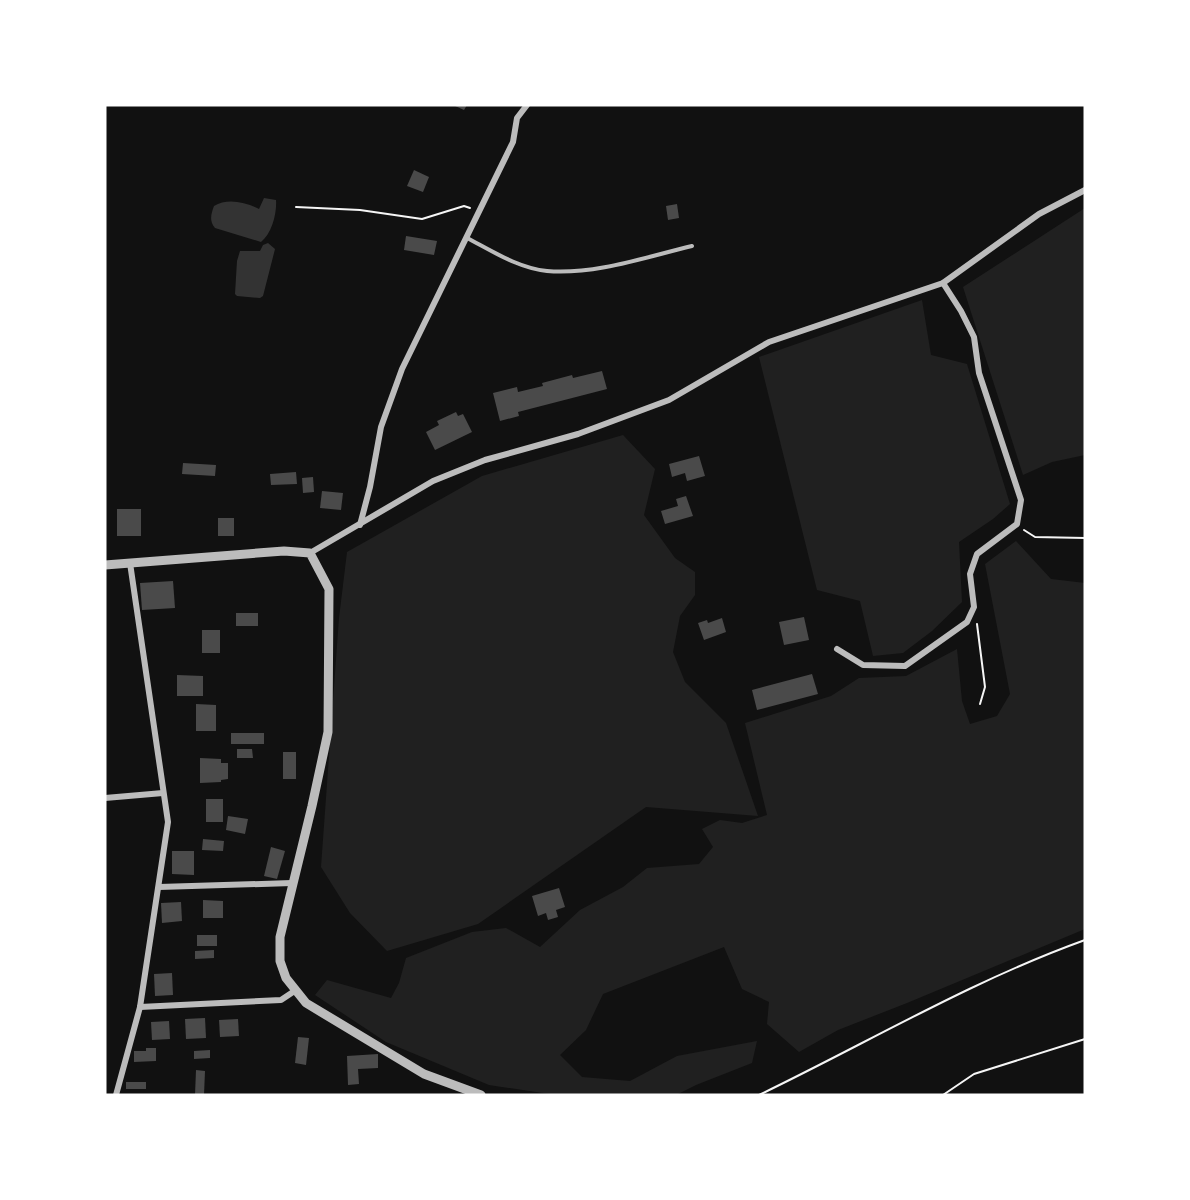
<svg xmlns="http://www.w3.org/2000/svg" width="1190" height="1200" font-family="'Noto Sans',sans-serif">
	<rect width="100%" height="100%" fill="#111"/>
	<g fill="#202020">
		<polygon points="1085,208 1085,455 1052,462 1023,475 963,287"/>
		<polygon points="922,300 931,355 967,364 1010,504 993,519 959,542 962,602 932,631 903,653 873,656 860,601 817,590 759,357"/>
		<polygon points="623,435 655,469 644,515 675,558 695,572 695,595 680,616 673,652 685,682 726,723 758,816 646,807 478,924 387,951 350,913 321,867 339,618 347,552 482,476"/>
		<polygon points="1016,541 1051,579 1085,583 1085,929 907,1003 838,1030 799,1052 767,1024 769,1002 742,989 724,947 603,994 586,1030 560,1055 582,1077 630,1081 677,1056 757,1041 752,1063 696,1085 676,1095 556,1095 489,1085 386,1042 315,995 327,980 391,998 399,983 406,958 472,932 506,928 540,947 580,910 623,887 647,868 699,864 713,847 702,829 720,820 742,823 767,815 745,723 831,696 859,678 906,676 957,649 962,701 970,724 997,716 1010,694 985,564"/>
	</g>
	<g fill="#333">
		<path d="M264,198L276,200C277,213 272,233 261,242L215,228C209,221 211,214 214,206C227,198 245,202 259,209Z"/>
		<polygon points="268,243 275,249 274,253 263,296 260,298 237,296 235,294 237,261 240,251 260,251 263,245"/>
	</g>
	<g fill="#4a4a4a">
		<polygon points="453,105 467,105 464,110"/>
		<polygon points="414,170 429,177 423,192 407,186"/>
		<polygon points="677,204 679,218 668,220 666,206"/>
		<polygon points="406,236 437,241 434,255 404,250"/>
		<polygon points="602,371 607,389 518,412 519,416 500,421 493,393 517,387 518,392 543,386 542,383 572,375 573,378"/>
		<polygon points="456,412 458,416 463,414 472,432 435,450 426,432 439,425 437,421"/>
		<polygon points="699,456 705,476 687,481 685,473 672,477 669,464"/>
		<polygon points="183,463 216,465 215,476 182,474"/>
		<polygon points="296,472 297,484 271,485 270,474"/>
		<polygon points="313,477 314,492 303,493 302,478"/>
		<polygon points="322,491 343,493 341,510 320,508"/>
		<polygon points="686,496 693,516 665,524 661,511 678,506 676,499"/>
		<rect x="117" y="509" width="24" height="27"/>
		<rect x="218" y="518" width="16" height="18"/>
		<polygon points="173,581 175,608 142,610 140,583"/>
		<rect x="236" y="613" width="22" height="13"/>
		<polygon points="804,617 809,640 784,645 779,622"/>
		<polygon points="722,618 726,632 704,640 698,623 707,620 708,623"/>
		<rect x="202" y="630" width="18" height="23"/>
		<polygon points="812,674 818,694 757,710 752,690"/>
		<polygon points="177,675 203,676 203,696 177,696"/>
		<polygon points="196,704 216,705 216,731 196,731"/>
		<rect x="231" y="733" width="33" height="11"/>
		<polygon points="237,749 252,749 253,758 237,758"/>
		<rect x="283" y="752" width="13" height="27"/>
		<polygon points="200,758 221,759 221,763 228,763 228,779 221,780 221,782 200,783"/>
		<rect x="206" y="799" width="17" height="23"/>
		<polygon points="228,816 248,819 245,834 226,830"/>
		<polygon points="203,839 224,841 223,851 202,850"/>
		<polygon points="271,847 285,851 277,879 264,876"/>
		<polygon points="172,851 194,851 194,875 172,874"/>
		<polygon points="559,888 565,907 556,910 558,917 548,920 546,913 538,916 532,896"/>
		<polygon points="203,900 223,901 223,918 203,918"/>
		<polygon points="181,902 182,921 162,923 161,903"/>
		<rect x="197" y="935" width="20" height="11"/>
		<polygon points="214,950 214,958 195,959 195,951"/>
		<polygon points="172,973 173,995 155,996 154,974"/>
		<polygon points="205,1018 206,1038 186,1039 185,1019"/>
		<polygon points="238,1019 239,1036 220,1037 219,1020"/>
		<polygon points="169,1021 170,1039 152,1040 151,1022"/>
		<polygon points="298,1037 309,1038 306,1065 295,1063"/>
		<polygon points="146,1048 156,1048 156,1061 134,1062 134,1051 146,1051"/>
		<polygon points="210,1050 210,1058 194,1059 194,1051"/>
		<polygon points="378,1054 378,1068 358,1069 359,1084 348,1085 347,1056"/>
		<polygon points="196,1070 205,1071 204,1095 195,1095"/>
		<rect x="126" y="1082" width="20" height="7"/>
	</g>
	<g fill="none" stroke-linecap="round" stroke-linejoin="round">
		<g stroke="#f5f5f5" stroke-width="2">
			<polyline points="296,207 360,210 422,219 464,206 470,208"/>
			<polyline points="1024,530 1035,537 1085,538"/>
			<polyline points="977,624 985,687 980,704"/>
			<path d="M759,1095C867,1043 971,981 1085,940"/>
			<polyline points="943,1095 974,1074 1085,1039"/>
		</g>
		<path stroke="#bcbcbc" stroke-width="4" d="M467,238C492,251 518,268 547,271C594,275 646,257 692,246"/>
		<g stroke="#bcbcbc" stroke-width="6">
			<polyline points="360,525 370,487 381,427 402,369 513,142 517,118 527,105"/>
			<polyline points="310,553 433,481 485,460 578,434 669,400 769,342 943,283 1039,214 1085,190"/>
			<polyline points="837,649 863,665 905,666 967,622 974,607 970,574 977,554 1017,524 1021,500 979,373 974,337 961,311 943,283"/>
			<polyline points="105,798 163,793"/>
			<polyline points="159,887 292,883"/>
			<polyline points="140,1007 281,1000 296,990"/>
			<polyline points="116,1095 140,1007 168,822 130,563"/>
		</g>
		<polyline stroke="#bcbcbc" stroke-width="9" points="105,565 284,551 310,553 329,589 328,732 312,806 280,937 280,961 286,978 306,1003 424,1074 481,1095"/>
	</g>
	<rect width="1190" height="1200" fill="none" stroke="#ffffff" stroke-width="213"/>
</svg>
